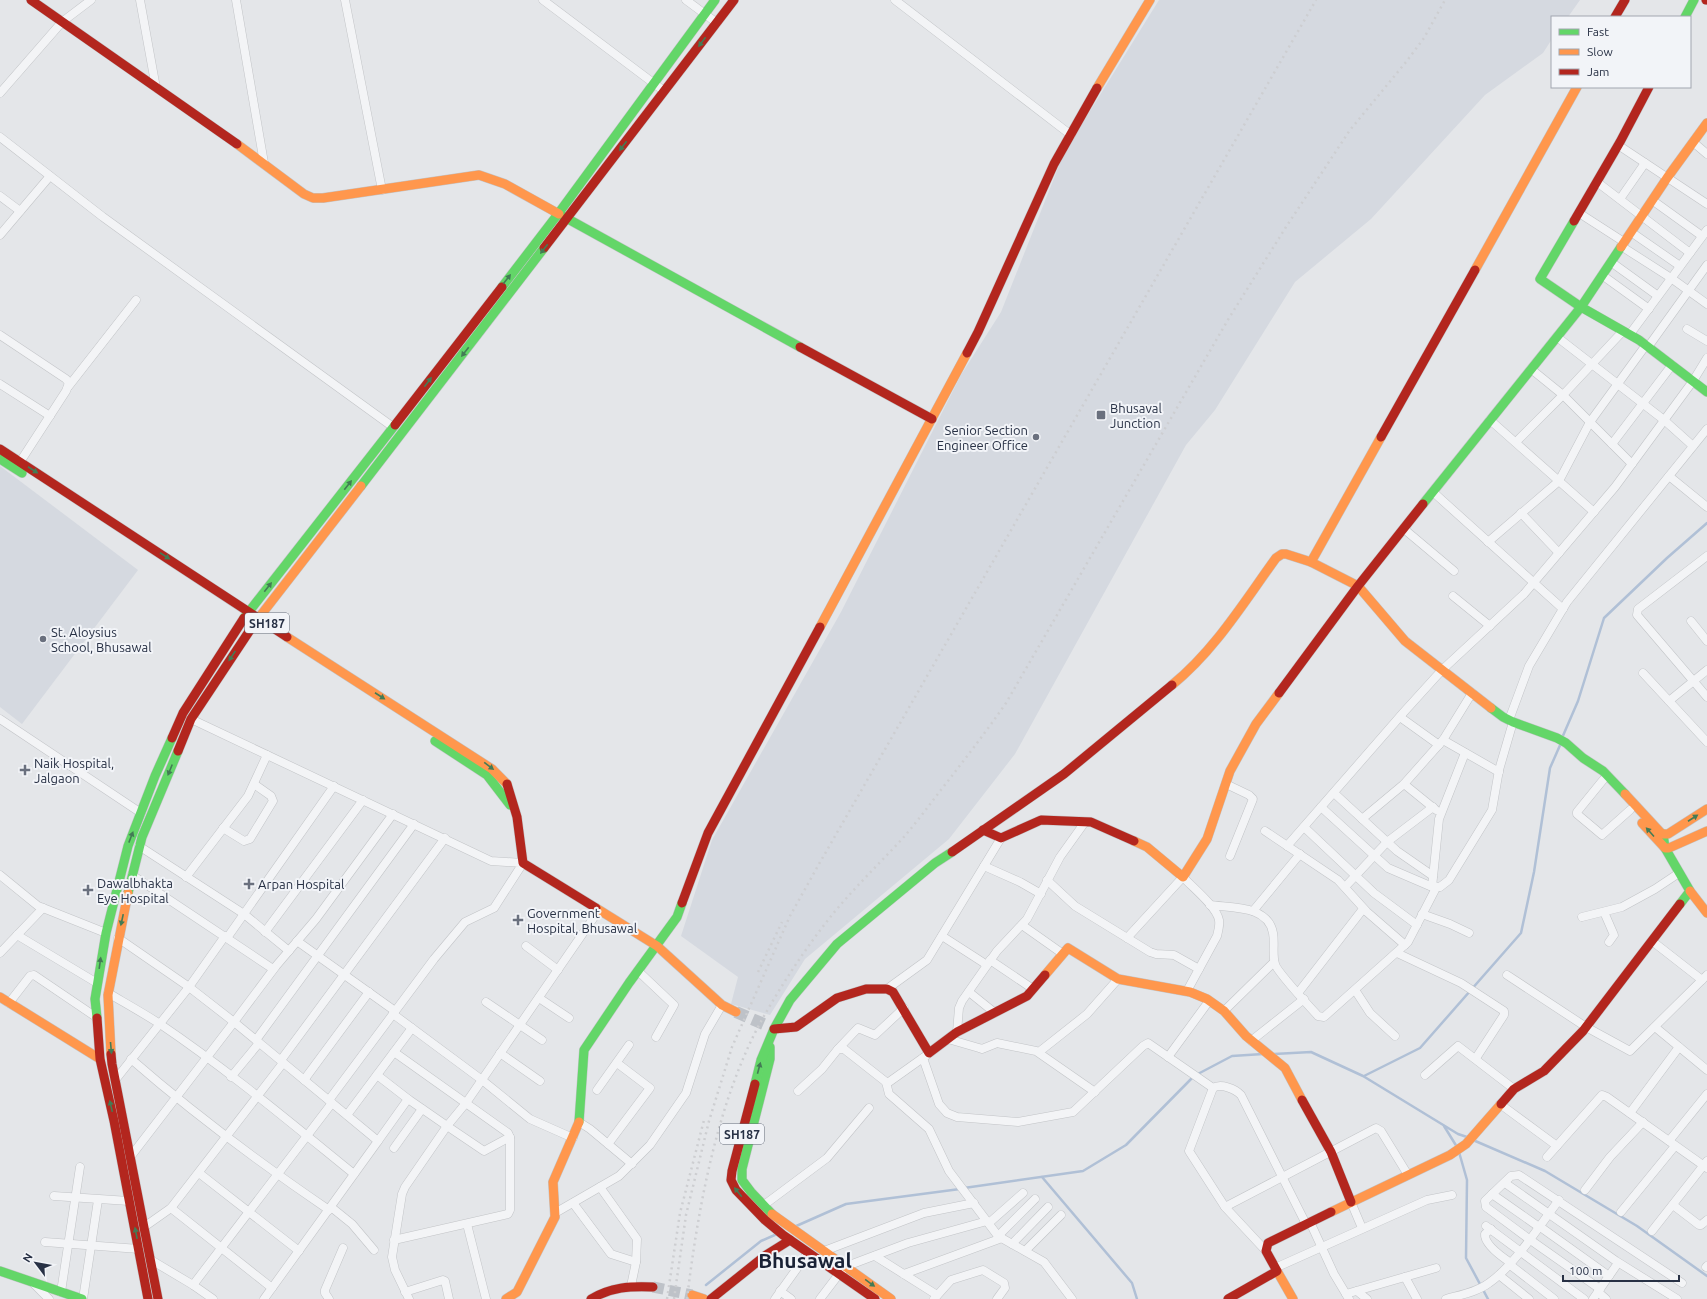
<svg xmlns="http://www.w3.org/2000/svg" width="1707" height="1299" viewBox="0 0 1707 1299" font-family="Ubuntu,sans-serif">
  <rect width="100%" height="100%" fill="#e4e6e9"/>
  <g fill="#d5d9e0">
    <path d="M1159 0H1580L1568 17H1552V39L1543 53 1485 95 1371 219 1295 282 1215 410 1186 445 1015 754 949 839 805 959 770 1015 731 1004 738 977 681 936 712 840 841 612 961 375 1001 312 1064 153Z"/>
    <path d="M0 466 138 570 22 724 0 707Z"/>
  </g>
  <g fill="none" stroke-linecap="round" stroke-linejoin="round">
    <g stroke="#b0c0d6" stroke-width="2.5">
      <path d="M1562 738 1578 701 1604 618 1667 558 1707 523"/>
      <path d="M1274 1054 1311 1052 1363 1076 1458 1134 1467 1137"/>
      <path d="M1364 1076 1420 1048 1521 933 1534 872 1550 768 1561 743"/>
      <path d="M1444 1126 1457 1147"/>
      <path d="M1473 1140 1545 1171 1637 1226 1707 1276"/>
      <path d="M1459 1152 1467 1180 1466 1258 1488 1299"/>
      <path d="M1042 1177 1132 1283 1137 1299"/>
      <path d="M964 1188 1083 1171 1126 1145 1194 1076 1232 1056 1263 1054"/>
      <path d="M794 1227 846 1204 960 1189"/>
      <path d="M706 1285 761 1241 777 1234"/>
    </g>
    <path stroke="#bec2c8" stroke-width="11" stroke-dasharray="11 5.5" stroke-linecap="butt" d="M653 1287 692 1295"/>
    <path stroke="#bec2c8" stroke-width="12" stroke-dasharray="12 6" stroke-linecap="butt" d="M736 1012 766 1025"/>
    <defs>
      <g id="street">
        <path d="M140 0 156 88"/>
        <path d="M236 0 264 163"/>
        <path d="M345 0 382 190"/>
        <path d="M543 0 664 91"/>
        <path d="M686 0 717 23"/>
        <path d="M895 0 1071 135"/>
        <path d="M0 93 62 22 91 0"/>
        <path d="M0 137 103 217 393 427"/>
        <path d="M1693 142 1707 154"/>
        <path d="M1618 145 1707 204"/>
        <path d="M1597 182 1690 253"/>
        <path d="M0 196 20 211"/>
        <path d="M1620 199 1645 163"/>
        <path d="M1652 200 1702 236"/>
        <path d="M1579 213 1624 242"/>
        <path d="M1631 232 1680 266"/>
        <path d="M0 235 50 176"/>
        <path d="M1621 246 1671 278 1707 304"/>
        <path d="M1611 262 1658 296"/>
        <path d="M1602 275 1649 309"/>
        <path d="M1687 329 1707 341"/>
        <path d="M1630 334 1707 230"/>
        <path d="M0 335 66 379 69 383 66 391 20 462"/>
        <path d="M1557 337 1664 420 1693 446"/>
        <path d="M1648 347 1707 265"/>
        <path d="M1531 369 1563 395 1632 464"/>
        <path d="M0 384 50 416"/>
        <path d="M68 387 136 300"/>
        <path d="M1490 420 1594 512"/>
        <path d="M1516 442 1563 395 1623 331"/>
        <path d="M1612 444 1672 365"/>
        <path d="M1669 476 1707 507"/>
        <path d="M1433 492 1563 609"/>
        <path d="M1521 513 1559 553"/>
        <path d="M1404 529 1454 571"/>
        <path d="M1488 542 1559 481 1590 422 1646 345"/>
        <path d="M1707 556 1638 609 1637 615 1707 697"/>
        <path d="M1453 596 1490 626"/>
        <path d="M1691 621 1707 641"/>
        <path d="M1643 673 1707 742"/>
        <path d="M1669 701 1707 670"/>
        <path d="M1400 717 1439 745"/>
        <path d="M0 719 141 813"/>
        <path d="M191 719 491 861 523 863 494 908 465 922 434 959 329 1100"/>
        <path d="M1509 720 1529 666 1567 602 1707 429"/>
        <path d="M1443 740 1499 772"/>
        <path d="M1603 780 1577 812V814L1602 835 1630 810"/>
        <path d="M1226 784 1249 795 1253 799 1230 856"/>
        <path d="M1404 784 1436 810"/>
        <path d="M1334 793 1397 851 1433 876"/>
        <path d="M1321 807 1388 868 1430 886 1440 887 1449 880 1492 810 1499 770 1513 722"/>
        <path d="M1362 819 1404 784 1443 740 1472 693"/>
        <path d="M1304 827 1374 893 1417 925"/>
        <path d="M223 828 244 841 250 839 273 801 271 796 254 784"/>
        <path d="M1265 831 1338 880 1367 912 1405 945"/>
        <path d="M139 846 244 914 289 951"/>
        <path d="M1287 846 1403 713 1442 670 1524 594 1615 487 1693 381 1707 358"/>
        <path d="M984 866 1020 882 1041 894"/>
        <path d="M0 875 38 906 106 933"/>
        <path d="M132 875 273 969"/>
        <path d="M186 877 248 796 267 755"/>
        <path d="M1047 880 1075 906 1150 952 1156 954 1174 955 1199 969"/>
        <path d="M1345 887 1387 842 1433 807"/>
        <path d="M1432 887 1439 819 1465 753"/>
        <path d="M1210 905C1231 908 1268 905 1273 933 1275 943 1272 954 1275 964 1277 972 1310 1007 1318 1016L1324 1017 1408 942 1436 888"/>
        <path d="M1253 911 1300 854"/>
        <path d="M1604 912 1614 935 1609 942"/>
        <path d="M1422 914 1450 924 1469 933"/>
        <path d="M1582 917 1622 907 1655 889 1679 873"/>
        <path d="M1022 925 1063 954"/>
        <path d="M265 932 363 800"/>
        <path d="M17 935 97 983"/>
        <path d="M942 936 987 965"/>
        <path d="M118 938 189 987 234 1022 378 1141 264 1299"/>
        <path d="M227 938 334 786"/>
        <path d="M1127 938 1183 877C1193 888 1216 906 1219 920 1220 926 1218 931 1217 936L1187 991"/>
        <path d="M297 941 395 1011"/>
        <path d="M1652 941 1702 980"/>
        <path d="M526 946 558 970"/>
        <path d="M0 953 43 908"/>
        <path d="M1397 953 1461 983 1504 1011V1015L1476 1058"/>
        <path d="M990 960 1033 989"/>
        <path d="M638 971 674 1005 656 1037"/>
        <path d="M1507 975 1586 1027 1630 1051 1707 975"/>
        <path d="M887 989 927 960 1001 838"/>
        <path d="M1355 990 1370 1013 1395 1036"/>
        <path d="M969 992 995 1013"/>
        <path d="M108 993C125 1003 143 1013 160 1024 228 1070 291 1123 354 1174"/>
        <path d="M1298 993 1363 909"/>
        <path d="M539 998 569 1018"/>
        <path d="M486 1002 542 1040"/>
        <path d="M9 1003 30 976 34 975 96 1017"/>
        <path d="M1224 1011 1274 962"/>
        <path d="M393 1014 482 1080 530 1119 573 1138"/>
        <path d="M1655 1027 1707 1070"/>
        <path d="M957 1032 959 1008 962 1001 997 951 1027 919 1060 857 1085 822"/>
        <path d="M948 1039 979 1048 982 1049 997 1043 1036 1051 1095 1092"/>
        <path d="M256 1040 414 824"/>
        <path d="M1251 1041 1304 999"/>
        <path d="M838 1049 858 1028 875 1035 904 1008"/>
        <path d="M394 1052 508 1133 510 1138V1210L508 1214 394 1240"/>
        <path d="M1039 1052 1087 1014 1118 979"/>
        <path d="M500 1053 540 1081"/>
        <path d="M1168 1057 1209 1001"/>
        <path d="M923 1058 939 1104 947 1113 957 1117 1018 1122 1073 1112 1143 1046 1148 1043 1213 1088"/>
        <path d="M131 1059C194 1114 260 1163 329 1210"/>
        <path d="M281 1060 445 838"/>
        <path d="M377 1075 408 1099"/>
        <path d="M1425 1075 1458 1046 1514 1089"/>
        <path d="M231 1077 259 1043"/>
        <path d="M116 1079 189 987 225 936"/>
        <path d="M304 1080 369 992"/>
        <path d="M886 1082 889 1094 929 1129 949 1171 998 1236 1044 1262 1072 1299"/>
        <path d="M597 1090 629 1045"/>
        <path d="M798 1091 822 1069 838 1049H844L886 1082H889L927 1055"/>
        <path d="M1500 1104 1557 1146"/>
        <path d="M1630 1113 1679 1047"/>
        <path d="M347 1115 412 1028"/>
        <path d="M579 1122 590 1129 632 1164"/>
        <path d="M378 1141 408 1099 447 1126 466 1103 599 910"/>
        <path d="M1669 1141 1707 1094"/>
        <path d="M608 1144 650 1088 617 1063"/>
        <path d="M394 1148 422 1109"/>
        <path d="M131 1156 234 1022 276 966 316 919 393 814"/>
        <path d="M1547 1157 1602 1095 1607 1097 1707 1168"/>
        <path d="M199 1173 299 1251"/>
        <path d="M1505 1183 1616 1261 1677 1299"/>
        <path d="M600 1187 637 1239 636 1262 631 1286"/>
        <path d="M1585 1190 1610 1157 1643 1122"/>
        <path d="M1492 1194 1539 1227"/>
        <path d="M54 1196 129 1201"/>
        <path d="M1351 1202 1362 1228"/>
        <path d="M573 1203 611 1254 636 1262"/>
        <path d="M764 1205 827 1158 869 1108"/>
        <path d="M1673 1205 1699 1225H1701L1707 1220"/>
        <path d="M331 1207 352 1224 374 1250"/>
        <path d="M1225 1207 1376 1128 1381 1131 1408 1175"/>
        <path d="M171 1208 272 1288"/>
        <path d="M1621 1212 1675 1146"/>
        <path d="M555 1213 619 1176 650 1145 686 1093 705 1034 722 1005"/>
        <path d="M1310 1222 1334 1274 1349 1299"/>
        <path d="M989 1223 1023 1193"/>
        <path d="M467 1224 486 1299"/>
        <path d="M1486 1226 1584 1299"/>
        <path d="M1539 1226 1609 1276"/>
        <path d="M144 1227 171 1208 283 1063"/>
        <path d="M1491 1229 1485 1234C1484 1244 1502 1257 1511 1263"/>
        <path d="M1652 1231 1707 1161"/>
        <path d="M998 1236 1035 1199"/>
        <path d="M45 1242 139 1249"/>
        <path d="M1012 1244 1048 1207"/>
        <path d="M824 1251 924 1213 974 1203"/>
        <path d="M1025 1251 1061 1215"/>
        <path d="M1266 1251 1225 1207 1189 1151 1213 1088C1221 1083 1235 1089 1241 1095L1306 1224"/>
        <path d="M875 1256 937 1295"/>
        <path d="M151 1260 193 1285 213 1299"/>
        <path d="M1509 1264 1554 1299"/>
        <path d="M1706 1267 1707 1266"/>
        <path d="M1275 1268 1427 1200 1452 1195"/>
        <path d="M904 1274 1002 1238"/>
        <path d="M1499 1275 1529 1299"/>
        <path d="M1405 1277 1417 1299"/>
        <path d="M33 1283 49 1299"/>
        <path d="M193 1285 332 1103"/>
        <path d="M1600 1289 1529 1239 1486 1207 1485 1201 1511 1176 1519 1175 1682 1283"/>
        <path d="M780 1291 791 1299"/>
        <path d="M1357 1291 1367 1299"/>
        <path d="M61 1292 80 1167"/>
        <path d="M405 1292 443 1280 445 1281 449 1299"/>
        <path d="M1598 1292 1606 1299"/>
        <path d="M1346 1294 1436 1268"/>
        <path d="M83 1299 98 1200"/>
        <path d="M329 1299 325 1293V1290L343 1248"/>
        <path d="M409 1299 395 1270 392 1257 402 1194 405 1187 447 1126 484 1151 510 1137"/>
        <path d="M775 1299 808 1253"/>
        <path d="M820 1299 839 1274 847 1266 908 1243 987 1221"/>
        <path d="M934 1299 951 1280 983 1270 1004 1283 1005 1288 997 1299"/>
        <path d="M1446 1299C1460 1295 1477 1292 1489 1283 1515 1265 1539 1226 1559 1200"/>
        <path d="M1593 1299 1618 1263"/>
      </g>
      <g id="fast">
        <path d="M1685 17 1694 0"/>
        <path d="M559 214 800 347"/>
        <path d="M1574 221 1540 279 1581 307 1639 340 1707 392"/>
        <path d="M502 287 558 214 715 0"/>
        <path d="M0 459 22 473"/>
        <path d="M361 486 544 248"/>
        <path d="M1423 504 1581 307 1621 247"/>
        <path d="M244 618 395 425"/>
        <path d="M1491 708 1503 717 1513 722 1557 738 1566 743 1583 758 1603 771 1625 794"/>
        <path d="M435 741 487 775 510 805"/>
        <path d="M1663 834 1665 848 1690 891 1680 904"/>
        <path d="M128 893 142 837 178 751"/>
        <path d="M97 1018 95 999 106 933 128 846 155 776 172 738"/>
        <path d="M770 1047V1059L742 1169V1180L751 1192 772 1214"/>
        <path d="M755 1084 761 1060 774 1029 790 1000 837 944 935 863 952 852"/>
        <path d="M579 1122 584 1050 629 983 677 917 682 903"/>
        <path d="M0 1271 82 1299"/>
      </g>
      <g id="slow">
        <path d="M1097 88 1150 0"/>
        <path d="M237 144 304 194 313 198H323L479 175 505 184 559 214"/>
        <path d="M1621 247 1667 178 1707 123"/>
        <path d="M1475 270 1577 87"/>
        <path d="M1311 562 1358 586 1405 641 1491 708"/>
        <path d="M254 624 361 486"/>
        <path d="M820 627 967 353"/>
        <path d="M287 637 492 769 507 784"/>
        <path d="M1172 685C1215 650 1244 602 1276 558L1282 554H1286L1311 562 1381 437"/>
        <path d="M1625 794 1662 834H1668L1707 809"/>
        <path d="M1642 823 1665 848H1669L1707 831"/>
        <path d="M1134 841 1147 847 1183 877 1207 839 1230 771 1256 724 1279 693"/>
        <path d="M1690 891 1707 913"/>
        <path d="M596 908 657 946 722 1005 736 1012"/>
        <path d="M1045 975 1068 948 1118 979 1190 992 1207 999 1224 1011 1246 1036 1285 1068 1302 1100"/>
        <path d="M0 997 100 1059"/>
        <path d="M111 1054 108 995 128 893"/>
        <path d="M1331 1212 1450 1155 1466 1144 1501 1104"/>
        <path d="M772 1214 891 1299"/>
        <path d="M1277 1271 1293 1299"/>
        <path d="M692 1295 704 1299"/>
        <path d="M506 1299 517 1292 555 1217 553 1182 579 1122"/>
      </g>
      <g id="jam">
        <path d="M31 0 237 144"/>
        <path d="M1706 0H1707"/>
        <path d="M1615 17 1625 0"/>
        <path d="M1574 221 1620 142 1649 87"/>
        <path d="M544 248 734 0"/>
        <path d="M800 347 932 419"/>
        <path d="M967 353 978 332 1054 164 1097 88"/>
        <path d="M395 425 502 287"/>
        <path d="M1381 437 1475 270"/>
        <path d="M0 449 287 637"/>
        <path d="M1279 693 1358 586 1423 504"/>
        <path d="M172 738 183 713 244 618"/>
        <path d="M178 751 191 719 254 624"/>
        <path d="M507 784 517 817 523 863 596 908"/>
        <path d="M983 830 1001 838 1041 820 1091 822 1134 841"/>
        <path d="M952 852 1064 774 1172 685"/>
        <path d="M682 903 708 833 820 627"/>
        <path d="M97 1018 100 1059 114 1121 148 1299"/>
        <path d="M774 1029 796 1027 837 998 866 989H887L893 992 929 1053 957 1032 1027 996 1045 975"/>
        <path d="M111 1054 112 1064 158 1299"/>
        <path d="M755 1084 732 1171 731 1180 736 1190 765 1220 783 1235 875 1299"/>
        <path d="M1302 1100 1331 1152 1351 1202"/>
        <path d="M1501 1104 1514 1089 1544 1071 1583 1031 1680 904"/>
        <path d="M591 1299C611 1287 630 1286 653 1287"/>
        <path d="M711 1299 766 1255 790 1240"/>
        <path d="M1228 1299 1277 1271 1266 1251 1268 1243 1331 1212"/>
      </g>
    </defs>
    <use href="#street" stroke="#c2c4c7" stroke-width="9"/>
    <use href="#fast" stroke="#c2c4c7" stroke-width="10"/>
    <use href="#slow" stroke="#c2c4c7" stroke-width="10"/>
    <use href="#jam" stroke="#c2c4c7" stroke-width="10"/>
    <use href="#street" stroke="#f3f4f6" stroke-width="8"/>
    <use href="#fast" stroke="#63d668" stroke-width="9"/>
    <use href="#slow" stroke="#ff974d" stroke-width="9"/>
    <use href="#jam" stroke="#b3261e" stroke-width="9"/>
    <g stroke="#cdced1" stroke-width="2.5" stroke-dasharray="2 4" stroke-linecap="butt">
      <path d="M758 972 782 922"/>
      <path d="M667 1299 680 1213 704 1120"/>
      <path d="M674 1299 686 1215 709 1121 732 1047 790 916 819 864 1316 0"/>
      <path d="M687 1299C698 1207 718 1097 764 1016 784 981 807 946 832 915 854 888 879 864 903 838 917 822 930 804 944 786 965 759 986 732 1006 703L1229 318 1286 227 1350 130 1406 62 1424 38 1445 0"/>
    </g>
  </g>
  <defs><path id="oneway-solid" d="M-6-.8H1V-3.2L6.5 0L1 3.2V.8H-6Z"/></defs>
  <g fill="#437b55">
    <use href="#oneway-solid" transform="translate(702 42) rotate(127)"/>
    <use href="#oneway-solid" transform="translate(623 146) rotate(127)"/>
    <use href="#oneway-solid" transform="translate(544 249) rotate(128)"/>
    <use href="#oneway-solid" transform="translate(507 279) rotate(-52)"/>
    <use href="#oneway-solid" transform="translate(465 352) rotate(128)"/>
    <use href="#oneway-solid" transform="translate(428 382) rotate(-53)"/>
    <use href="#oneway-solid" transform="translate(33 470) rotate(33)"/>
    <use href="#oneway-solid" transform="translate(348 485) rotate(-52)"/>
    <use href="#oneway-solid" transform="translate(165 556) rotate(33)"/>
    <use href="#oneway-solid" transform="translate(268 587) rotate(-52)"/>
    <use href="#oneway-solid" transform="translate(232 656) rotate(124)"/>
    <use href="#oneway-solid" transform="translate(380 696) rotate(33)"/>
    <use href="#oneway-solid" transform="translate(489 766) rotate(37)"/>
    <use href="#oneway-solid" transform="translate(170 770) rotate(112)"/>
    <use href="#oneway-solid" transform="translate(1693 818) rotate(-33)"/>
    <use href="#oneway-solid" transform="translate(1650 832) rotate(-132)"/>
    <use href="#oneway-solid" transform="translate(131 837) rotate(-69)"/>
    <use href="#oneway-solid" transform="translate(122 920) rotate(102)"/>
    <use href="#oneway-solid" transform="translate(100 963) rotate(-82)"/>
    <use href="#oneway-solid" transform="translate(111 1048) rotate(85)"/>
    <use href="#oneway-solid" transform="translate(759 1068) rotate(-75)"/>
    <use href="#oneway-solid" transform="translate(111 1106) rotate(-103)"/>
    <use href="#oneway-solid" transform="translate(738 1192) rotate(-129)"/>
    <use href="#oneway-solid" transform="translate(136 1233) rotate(-101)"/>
    <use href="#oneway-solid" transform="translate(870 1283) rotate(36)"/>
  </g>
  <g fill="#6a707e" stroke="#f2f4f8" stroke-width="1.5">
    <rect x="1096" y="410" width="10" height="10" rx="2"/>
    <circle cx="1036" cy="437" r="4"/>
    <circle cx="43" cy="639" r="4"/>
    <path d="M23 764h4v4h4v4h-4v4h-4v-4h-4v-4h4z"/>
    <path d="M247 878h4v4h4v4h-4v4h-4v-4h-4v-4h4z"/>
    <path d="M86 884h4v4h4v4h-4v4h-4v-4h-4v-4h4z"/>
    <path d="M516 914h4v4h4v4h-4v4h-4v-4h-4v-4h4z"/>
  </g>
  <g text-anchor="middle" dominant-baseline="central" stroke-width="4" stroke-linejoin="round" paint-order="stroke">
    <g fill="#f2f4f8" stroke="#656c7b" stroke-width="1">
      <rect x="245" y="613" width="44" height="20" rx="3"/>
      <rect x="720" y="1124" width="44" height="20" rx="3"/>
    </g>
    <g font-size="12" font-weight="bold" fill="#283145">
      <text x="267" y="623">SH187</text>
      <text x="742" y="1134">SH187</text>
    </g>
    <g font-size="13" fill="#283145" stroke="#f2f4f8" text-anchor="start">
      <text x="1110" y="408">Bhusaval<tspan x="1110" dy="15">Junction</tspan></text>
      <text x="1028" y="430" text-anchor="end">Senior Section<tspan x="1028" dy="15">Engineer Office</tspan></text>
      <text x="51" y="632">St. Aloysius<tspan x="51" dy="15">School, Bhusawal</tspan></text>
      <text x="34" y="763">Naik Hospital,<tspan x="34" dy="15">Jalgaon</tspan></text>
      <text x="97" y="883">Dawalbhakta<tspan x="97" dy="15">Eye Hospital</tspan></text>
      <text x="258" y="884">Arpan Hospital</text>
      <text x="527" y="913">Government<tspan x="527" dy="15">Hospital, Bhusawal</tspan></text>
    </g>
    <g font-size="21" font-weight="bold" fill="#1a2236" stroke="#f2f4f8">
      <text x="805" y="1260">Bhusawal</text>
    </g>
  </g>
  <rect x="1551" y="16" width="140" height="72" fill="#f2f4f8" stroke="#a1a6b0"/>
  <rect x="1559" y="29" width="20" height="6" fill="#63d668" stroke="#a1a6b0"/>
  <text x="1587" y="36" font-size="12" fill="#283145">Fast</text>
  <rect x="1559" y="49" width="20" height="6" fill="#ff974d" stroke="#a1a6b0"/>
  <text x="1587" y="56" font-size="12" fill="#283145">Slow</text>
  <rect x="1559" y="69" width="20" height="6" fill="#b3261e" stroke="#a1a6b0"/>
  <text x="1587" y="76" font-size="12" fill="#283145">Jam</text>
  <g transform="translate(36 1263) rotate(302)" stroke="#f2f4f8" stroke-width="3" paint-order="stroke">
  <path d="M0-3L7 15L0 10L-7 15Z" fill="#283145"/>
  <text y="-6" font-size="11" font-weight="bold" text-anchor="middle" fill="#283145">N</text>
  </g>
  <path d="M1563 1275v6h116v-6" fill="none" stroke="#283145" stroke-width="2"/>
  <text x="1569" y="1275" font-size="12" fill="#283145" stroke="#f2f4f8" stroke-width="3" paint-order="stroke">100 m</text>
</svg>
